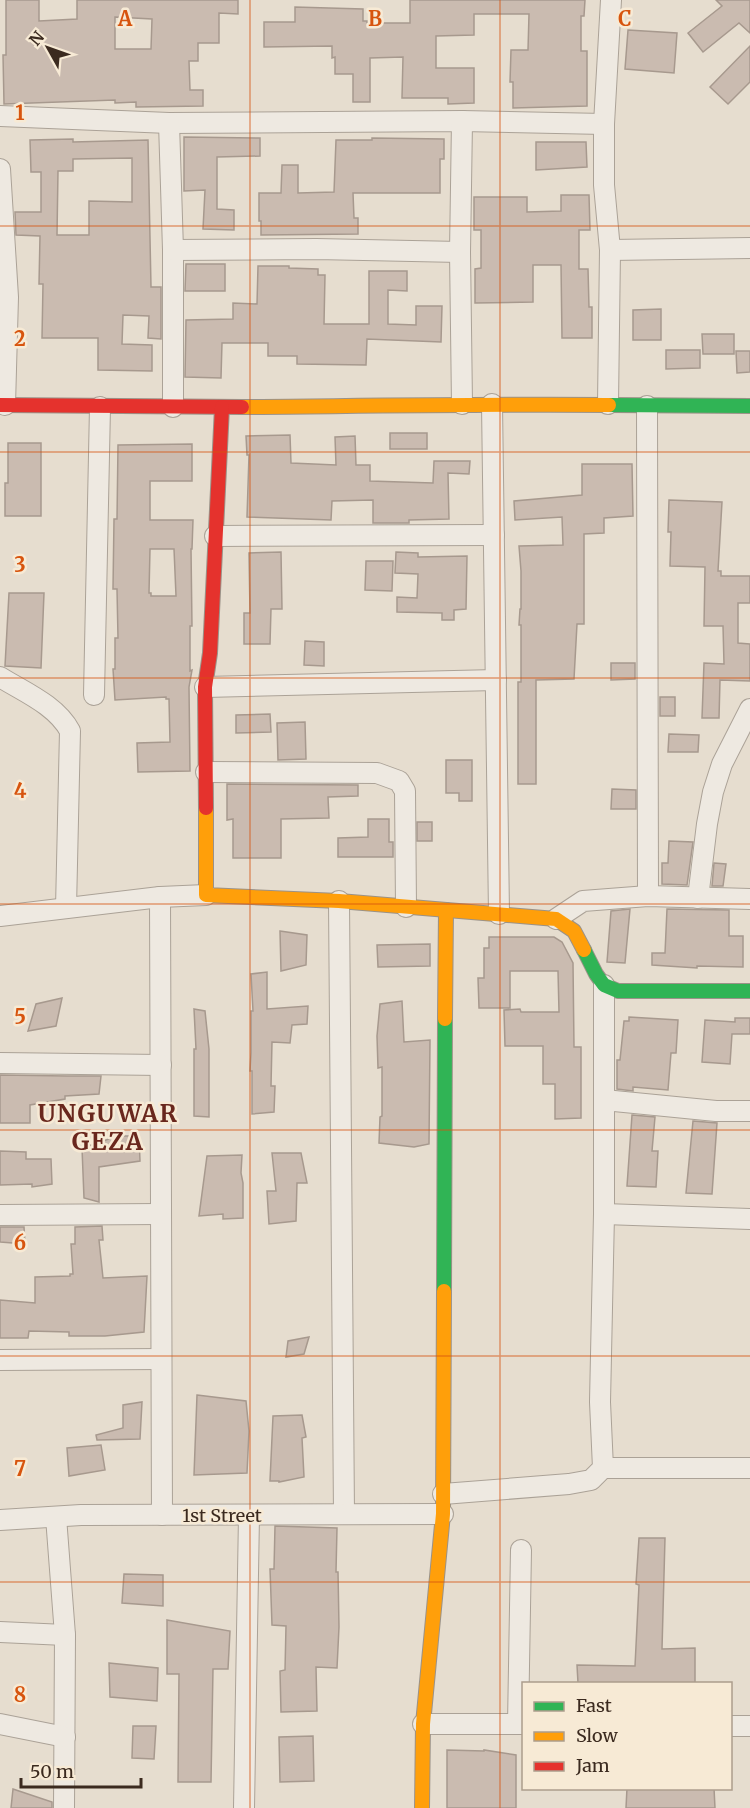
<svg xmlns="http://www.w3.org/2000/svg" width="750" height="1808" viewBox="0 0 750 1808" font-family="Merriweather,serif">
  <rect width="100%" height="100%" fill="#e6ddcf"/>
  <g fill="#cabbb0" stroke="#a7998e" stroke-width="1.5" fill-rule="evenodd">
    <path d="M6 0H39V21L77 19V0H238V14L219 13V43H198V61H189L190 90H203V106L136 107V102L115 103V100L4 104 3 55H6ZM115 17 152 19 151 49H115Z"/>
    <path d="M410 0H585L584 16H581V51H587V106L513 108V82H510L511 50H528L529 14H474V35L436 36V68H474V103L448 104V98H402L403 57 370 58V102H353V74H335V57L332 58V46L264 47V22H295V7L363 9V21H367V23H410Z"/>
    <path d="M716 0H750V33L739 23 703 52 688 33 722 6Z"/>
    <path d="M628 30 677 33 674 73 625 69Z"/>
    <path d="M750 46V82L728 104 710 87Z"/>
    <path d="M184 137 260 138V156L217 157V209L234 210V230L203 229 205 190 184 191Z"/>
    <path d="M372 138 444 139V159H440V193H353L354 218H358V234L261 235V221H259V193H281L282 165H298V193L334 192 336 140H372Z"/>
    <path d="M73 139V142L148 140 151 287H161V339L148 338 149 316 123 315 122 344 152 345V371L98 370V338H42L43 284H39L40 236 16 235 15 212H41V172H31L30 140ZM132 158V202L89 201V235H57L58 171H73V159Z"/>
    <path d="M536 142H586L587 167 536 170Z"/>
    <path d="M561 195H589L590 230H579V269H588L589 307H592V338H562L561 265H533V302L475 303V269L481 268V230H474V197H527V212L561 211Z"/>
    <path d="M186 264H225V291H185Z"/>
    <path d="M258 266H289V268L318 269V275H325L324 324H369V271H407V291L388 290V324L416 325V306H442L441 342 367 339 366 365 297 364V356H268V343H222L221 378 185 377 186 320 233 319V303L257 304Z"/>
    <path d="M661 309V340H633V310Z"/>
    <path d="M702 334H734V354H703Z"/>
    <path d="M666 350H700V368L666 369Z"/>
    <path d="M736 351H750V372L737 373Z"/>
    <rect x="390" y="433" width="37" height="16"/>
    <path d="M290 435 291 463 336 465 335 437 355 436 356 465H370V481L433 483 434 461H470L469 474 448 473 449 519 409 520V523H373V500L332 501 331 520 247 517 249 455H247L246 436Z"/>
    <path d="M8 443H41V516H5V483H8Z"/>
    <path d="M192 444V481H150V520H193L192 549H191L192 626H190V671L192 670 189 687 190 771 138 772 137 743 170 742 169 699H166V697L115 700 113 669H115V638H118L117 589H113L114 519H117L118 445ZM150 549H174L176 596H151V593H149Z"/>
    <path d="M582 464H632L633 516 604 518V533L584 534V624H577L574 679 536 680V784H518V682H521V625H519L520 609H521V571L519 546 563 545 562 517 515 520 514 501 582 495Z"/>
    <path d="M669 500 722 502 718 571H721V576H750V603H738V643L750 644V681L720 680 719 718H702L704 663 724 664 723 626H704L705 567 670 566 671 532H668Z"/>
    <path d="M281 552 282 609H271L270 644H244V613H250L249 553Z"/>
    <path d="M396 552 418 553V557L467 556 466 609 454 610V620H442V613L397 612V597L417 598 418 574 395 573Z"/>
    <path d="M366 561H393L392 591 365 590Z"/>
    <path d="M9 593H44L41 668 5 666Z"/>
    <path d="M305 641 324 642V666L304 665Z"/>
    <path d="M611 663H635V679L611 680Z"/>
    <rect x="660" y="697" width="15" height="19"/>
    <path d="M270 714 271 732 236 733V715Z"/>
    <path d="M305 722 306 759 278 760 277 723Z"/>
    <path d="M669 734 699 735 698 752H668Z"/>
    <path d="M446 760H472V801H459V793H446Z"/>
    <path d="M227 784 358 785V796L328 797 329 818 281 819V858H233V819L227 820Z"/>
    <path d="M612 789 636 790V809H611Z"/>
    <path d="M368 819H389V842H393V857H338V838L368 837Z"/>
    <rect x="417" y="822" width="15" height="19"/>
    <path d="M669 841 693 842 687 885 662 884V863H668Z"/>
    <path d="M714 863 726 864 723 886H712Z"/>
    <path d="M630 909 625 963 607 962 611 911Z"/>
    <path d="M667 909 729 910V936H743V967L697 966V968L652 965V953H665Z"/>
    <path d="M280 931 307 935 306 965 281 971Z"/>
    <path d="M489 937H554L562 942 573 963 574 1047H581V1118L555 1119V1084H543V1046H505L504 1010 520 1009 521 1012H559L558 971H510V1008H479L478 978H484V948H489Z"/>
    <path d="M430 944V966L378 967 377 945Z"/>
    <path d="M267 972V1009L308 1006 307 1024 292 1025 290 1043 272 1042 271 1086H275L274 1112 252 1114V1071H250L251 1053V1011H253L251 974Z"/>
    <path d="M62 998 56 1026 28 1031 36 1004Z"/>
    <path d="M402 1001 404 1042 430 1040 429 1144 414 1147 379 1143 380 1117 382 1116V1067L378 1068 377 1036 380 1004Z"/>
    <path d="M194 1009 205 1011 209 1049V1117L194 1116V1049H196Z"/>
    <path d="M629 1017 678 1020 676 1053H671L668 1090 633 1087V1091L617 1089V1060H620L624 1021H629Z"/>
    <path d="M735 1018H750V1034H732L730 1064 702 1062 705 1020 735 1022Z"/>
    <path d="M0 1075 67 1076H101L99 1094 65 1096V1099L30 1105V1123H0Z"/>
    <path d="M632 1115 655 1117 652 1151H658L656 1187 627 1186Z"/>
    <path d="M693 1121 717 1123 712 1194 686 1193Z"/>
    <path d="M118 1136H139L140 1161 99 1167V1202L84 1198 82 1148Z"/>
    <path d="M0 1151 26 1152V1159H51L52 1184 32 1187V1184L0 1185Z"/>
    <path d="M272 1153H301L307 1183H297L296 1221 269 1224 267 1191H276Z"/>
    <path d="M242 1155 241 1173 243 1183V1218L223 1219V1214L199 1216 207 1156Z"/>
    <path d="M102 1226 103 1240H99L103 1278 147 1276 144 1332 105 1336H69V1332L29 1331 28 1338H0V1300L35 1303V1277L70 1276V1274H73L71 1244H75V1227Z"/>
    <path d="M0 1227H24L25 1244 0 1242Z"/>
    <path d="M309 1337 304 1354 286 1357 288 1341Z"/>
    <path d="M197 1395 246 1401 249 1431 247 1473 194 1475Z"/>
    <path d="M142 1402 140 1439 97 1440 96 1435 123 1428V1405Z"/>
    <path d="M302 1415 306 1437 302 1438 304 1477 279 1482V1481H270L273 1416Z"/>
    <path d="M101 1445 105 1470 69 1476 67 1448Z"/>
    <path d="M275 1526 337 1528 336 1572H338L339 1627 337 1668 316 1667 317 1711 281 1712 280 1671 285 1670 286 1626 272 1625 270 1569H274Z"/>
    <path d="M639 1538H665L662 1649 695 1648V1683H578L577 1665 635 1666 639 1585 636 1584Z"/>
    <path d="M124 1574 163 1575V1606L122 1603Z"/>
    <path d="M167 1620 230 1631 228 1669H213L211 1782H178L179 1674H167Z"/>
    <path d="M109 1663 158 1668 157 1701 110 1697Z"/>
    <path d="M133 1726H156L154 1759 132 1758Z"/>
    <path d="M313 1736 314 1781 280 1782 279 1737Z"/>
    <path d="M447 1750 484 1751V1750L516 1755V1808H447Z"/>
    <path d="M627 1788H714L715 1808H626Z"/>
    <path d="M13 1789 52 1802V1808H11Z"/>
  </g>
  <g fill="none" stroke-linecap="round" stroke-linejoin="round">
    <defs>
      <g id="street">
        <path d="M0 116 169 123 462 121 604 124"/>
        <path d="M169 123 173 250V407"/>
        <path d="M0 169 8 297 5 405"/>
        <path d="M173 250 316 249 460 252"/>
        <path d="M610 250 750 248"/>
        <path d="M462 404 460 252 462 121"/>
        <path d="M492 404 499 914"/>
        <path d="M608 404 610 250 604 185V124L611 0"/>
        <path d="M647 406 648 896"/>
        <path d="M215 536 494 535"/>
        <path d="M0 677C24 692 56 705 70 731L66 908"/>
        <path d="M205 687 496 680"/>
        <path d="M94 695 100 407"/>
        <path d="M206 772 377 773 399 781 405 791 406 907"/>
        <path d="M160 897 162 1515"/>
        <path d="M698 898 707 824 713 792 722 764 750 709"/>
        <path d="M339 901 344 1514"/>
        <path d="M0 916 160 897 206 895"/>
        <path d="M556 919 583 901 648 896 750 899"/>
        <path d="M0 1063 161 1065"/>
        <path d="M604 1100 716 1111H750"/>
        <path d="M604 1214 750 1219"/>
        <path d="M0 1215 161 1214"/>
        <path d="M0 1360 161 1359"/>
        <path d="M603 1468H750"/>
        <path d="M443 1494 569 1484 591 1480 603 1468 600 1402 604 1214V985"/>
        <path d="M56 1517 65 1635 64 1808"/>
        <path d="M0 1520 81 1515 443 1514"/>
        <path d="M0 1632 65 1635"/>
        <path d="M0 1724 65 1737"/>
        <path d="M423 1724H524"/>
        <path d="M518 1724 521 1550"/>
        <path d="M730 1726H750"/>
        <path d="M244 1808 249 1515"/>
      </g>
      <g id="fast">
        <path d="M609 405 750 406"/>
        <path d="M584 950 596 974 604 985 618 991H750"/>
        <path d="M444 1291 445 1019"/>
      </g>
      <g id="slow">
        <path d="M242 407C364 406 486 404 609 405"/>
        <path d="M206 808V895L339 901 556 919 574 931 584 950"/>
        <path d="M445 1019 446 910"/>
        <path d="M422 1808 423 1724 443 1514 444 1291"/>
      </g>
      <g id="jam">
        <path d="M0 405 242 407"/>
        <path d="M206 808 205 687 210 653 222 407"/>
      </g>
    </defs>
    <use href="#street" stroke="#aba297" stroke-width="22"/>
    <use href="#fast" stroke="#9b9288" stroke-width="16"/>
    <use href="#slow" stroke="#9b9288" stroke-width="16"/>
    <use href="#jam" stroke="#9b9288" stroke-width="16"/>
    <use href="#street" stroke="#eee9e1" stroke-width="20"/>
    <use href="#fast" stroke="#30b455" stroke-width="14"/>
    <use href="#slow" stroke="#ff9f0a" stroke-width="14"/>
    <use href="#jam" stroke="#e5322d" stroke-width="14"/>
  </g>
  <path fill="none" stroke="#d7540e" stroke-width="1.5" stroke-opacity="0.55" d="M250 0V1808M500 0V1808M0 226H750M0 452H750M0 678H750M0 904H750M0 1130H750M0 1356H750M0 1582H750"/>
  <g text-anchor="middle" dominant-baseline="central" stroke-width="5" stroke-linejoin="round" paint-order="stroke">
    <g font-size="18" fill="#3b2a1f" stroke="#f7ead5">
      <text x="222" y="1515">1st Street</text>
    </g>
    <g font-size="24" font-weight="bold" letter-spacing="1.5" fill="#69271d" stroke="#f7ead5">
      <text x="108" y="1113">UNGUWAR<tspan x="108" dy="28">GEZA</tspan></text>
    </g>
  </g>
  <g font-size="20" text-anchor="middle" font-weight="bold" fill="#d7540e" stroke="#f7ead5" stroke-width="5" stroke-linejoin="round" paint-order="stroke">
    <text x="125" y="26">A</text>
    <text x="375" y="26">B</text>
    <text x="625" y="26">C</text>
    <text x="20" y="120">1</text>
    <text x="20" y="346">2</text>
    <text x="20" y="572">3</text>
    <text x="20" y="798">4</text>
    <text x="20" y="1024">5</text>
    <text x="20" y="1250">6</text>
    <text x="20" y="1476">7</text>
    <text x="20" y="1702">8</text>
  </g>
  <rect x="522" y="1682" width="210" height="108" fill="#f7ead5" stroke="#ac9d8c" stroke-width="1.5"/>
  <rect x="534" y="1702" width="30" height="9" fill="#30b455" stroke="#ac9d8c" stroke-width="1.5"/>
  <text x="576" y="1712" font-size="18" fill="#3b2a1f">Fast</text>
  <rect x="534" y="1732" width="30" height="9" fill="#ff9f0a" stroke="#ac9d8c" stroke-width="1.5"/>
  <text x="576" y="1742" font-size="18" fill="#3b2a1f">Slow</text>
  <rect x="534" y="1762" width="30" height="9" fill="#e5322d" stroke="#ac9d8c" stroke-width="1.5"/>
  <text x="576" y="1772" font-size="18" fill="#3b2a1f">Jam</text>
  <g transform="translate(48 48) rotate(310)" stroke="#f7ead5" stroke-width="4.5" paint-order="stroke">
  <path d="M0-4.5L10 22L0 15L-10 22Z" fill="#3b2a1f"/>
  <text y="-9" font-size="16" font-weight="bold" text-anchor="middle" fill="#3b2a1f">N</text>
  </g>
  <path d="M21 1778v9h120v-9" fill="none" stroke="#3b2a1f" stroke-width="3"/>
  <text x="30" y="1778" font-size="18" fill="#3b2a1f" stroke="#f7ead5" stroke-width="4.5" paint-order="stroke">50 m</text>
</svg>
